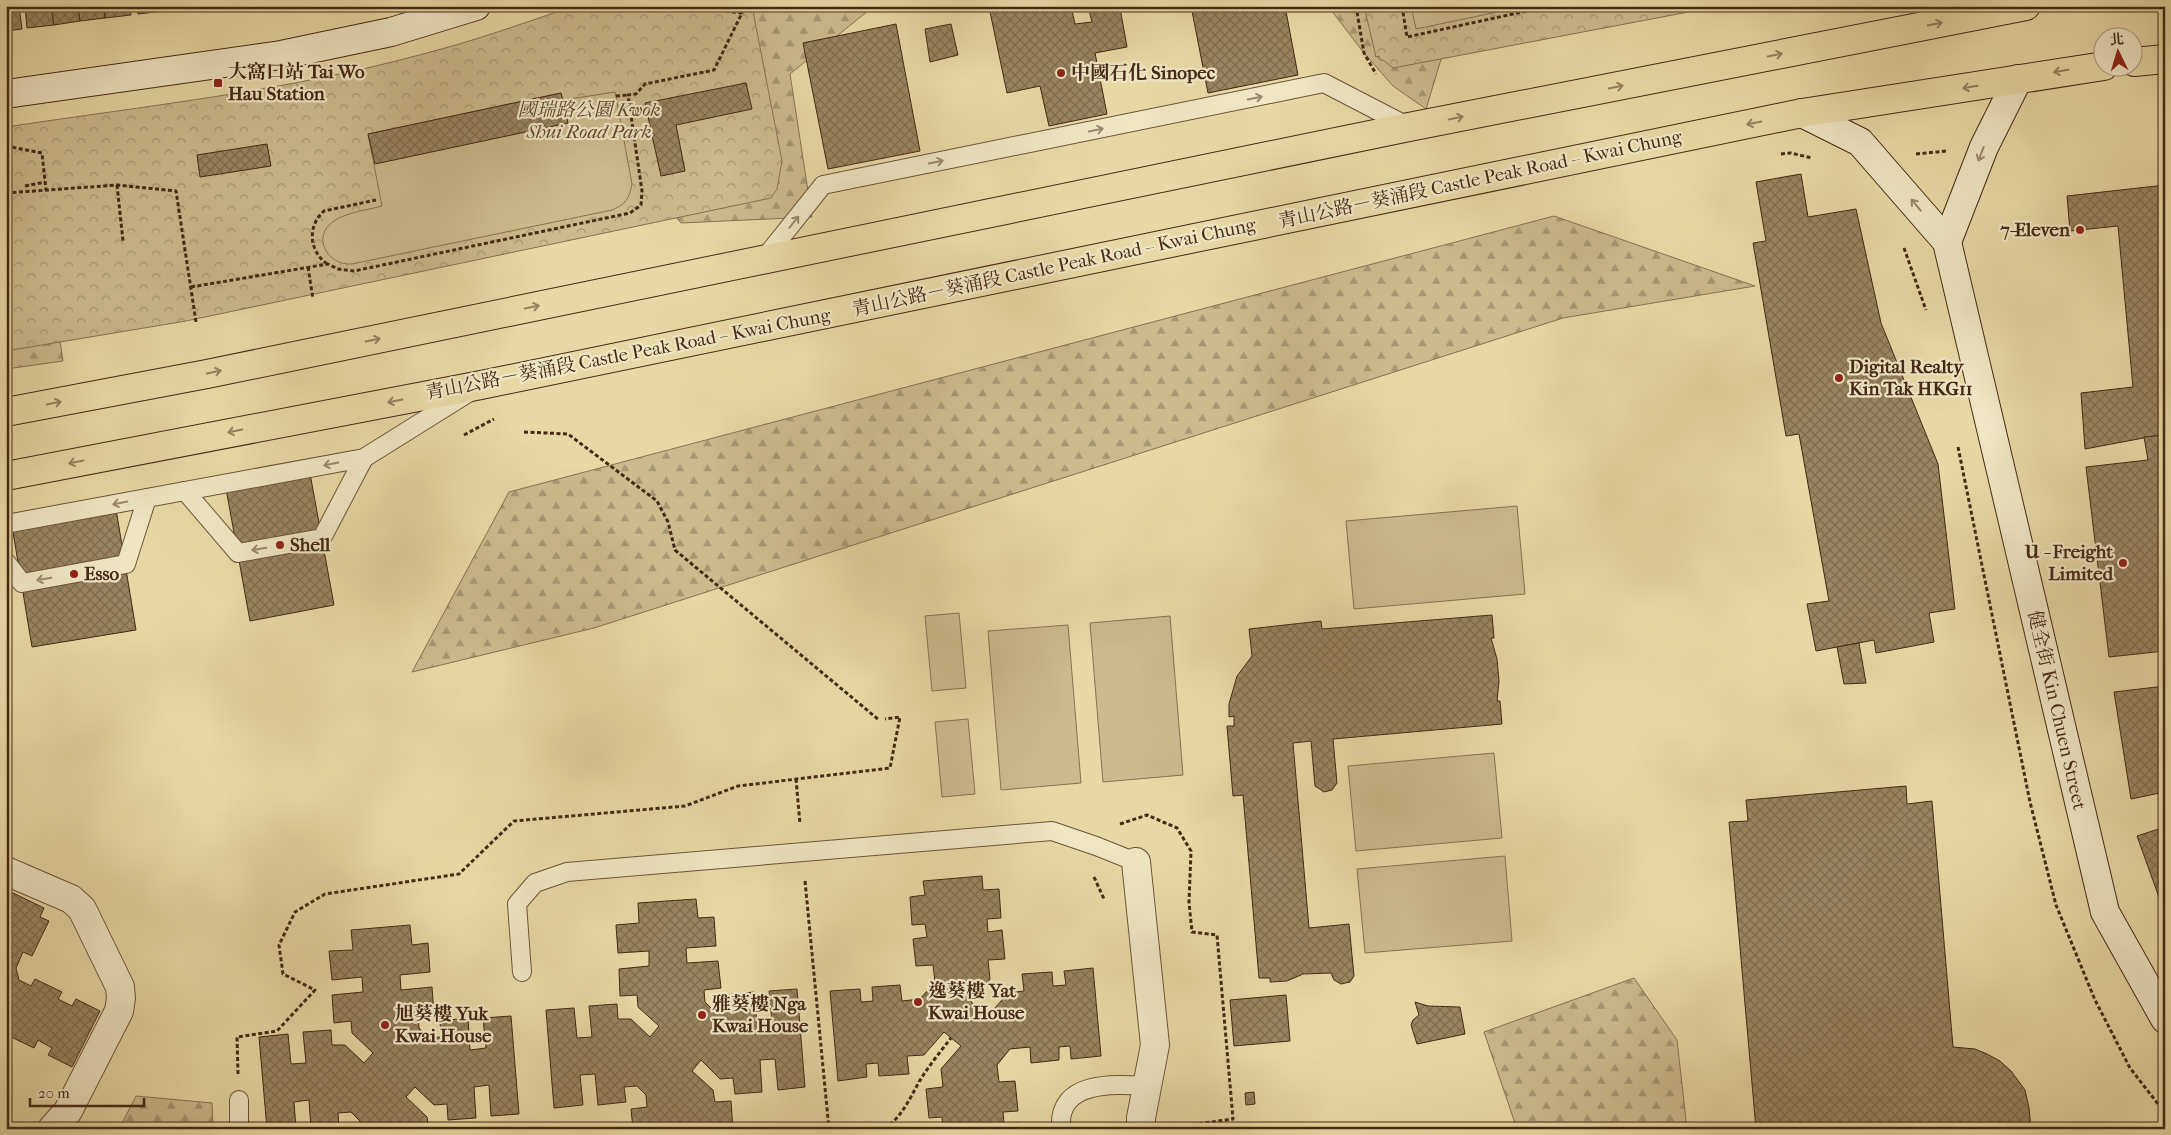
<svg xmlns="http://www.w3.org/2000/svg" width="2171" height="1135" viewBox="0 0 2171 1135" font-family="'IM FELL French Canon','Noto Serif TC',serif">
  <defs>
    <pattern id="forest-firs" width="22" height="20" patternUnits="userSpaceOnUse" patternTransform="scale(1.25)"><rect width="22" height="20" fill="#cbbb8d"/><path d="M5 1l3.5 6h-7zM16 11l3.5 6h-7z" fill="#a69872"/></pattern>
    <pattern id="park-crowns" width="20" height="18" patternUnits="userSpaceOnUse" patternTransform="scale(1.25)"><rect width="20" height="18" fill="#cbbb8d"/><path d="M2 6a3 3 0 1 1 6 0M12 15a3 3 0 1 1 6 0" fill="none" stroke="#a69872"/></pattern>
    <pattern id="building-cross-hatch" width="8" height="8" patternUnits="userSpaceOnUse" patternTransform="scale(1.25)"><rect width="8" height="8" fill="#998560"/><path d="M0 0l8 8M0 8l8-8" fill="none" stroke="#7e6d4e"/></pattern>
  </defs>
  <rect width="100%" height="100%" fill="#e7d9a5"/>
  <filter id="stains"><feTurbulence type="fractalNoise" baseFrequency=".004" numOctaves="4"/><feColorMatrix values="0 0 0 0 .2 0 0 0 0 .09 0 0 0 0 .02 0 0 0 .5 -.17"/></filter>
  <radialGradient id="worn" r=".72"><stop offset=".6" stop-color="#630" stop-opacity="0"/><stop offset="1" stop-color="#630" stop-opacity=".3"/></radialGradient>
  <g fill="url(#forest-firs)" stroke="#887251">
    <path d="M690 6H874L790 74 812 217 681 223 601 126Z"/>
    <path d="M1328 6H1450L1442 56 1426 109 1393 86 1364 53Z"/>
    <path d="M1554 216 1755 286 1563 318 594 628 412 672 509 492Z"/>
    <path d="M48 260 63 361 6 369V266Z"/>
    <path d="M1634 978 1677 1040 1687 1129H1517L1484 1032Z"/>
    <path d="M136 1096 212 1103 213 1129H119Z"/>
  </g>
  <g fill="url(#park-crowns)" stroke="#887251">
    <path d="M574 6H752L782 161 777 189 771 198 186 321 6 351V127C145 106 287 91 423 54 474 41 524 23 574 6Z"/>
    <path d="M1364 6H1720L1393 68 1383 60H1380L1379 56 1376 57Z"/>
  </g>
  <g fill="#cbbb8d" stroke="#887251">
    <path d="M1411 6H1526L1416 29Z"/>
    <path d="M615 92 632 184C629 199 626 204 612 210L352 264C327 266 311 236 334 221 347 212 368 210 382 206L368 134 561 93 563 100Z"/>
    <path d="M1517 506 1525 594 1354 609 1346 521Z"/>
    <path d="M959 613 966 688 932 691 925 616Z"/>
    <path d="M1170 616 1183 775 1103 782 1090 623Z"/>
    <path d="M1068 625 1081 783 1001 790 988 631Z"/>
    <path d="M968 719 975 794 942 797 935 722Z"/>
    <path d="M1494 753 1502 838 1356 851 1348 766Z"/>
    <path d="M1505 856 1512 941 1365 953 1357 869Z"/>
  </g>
  <g fill="url(#building-cross-hatch)" stroke="#442915">
    <path d="M6 6H19L22 29 6 31Z"/>
    <path d="M25 6H51L54 25 27 28Z"/>
    <path d="M51 6H78L80 21 54 25Z"/>
    <path d="M78 6H104L105 18 80 21Z"/>
    <path d="M104 6H130L131 15 105 18Z"/>
    <path d="M137 6H163L164 11 138 14Z"/>
    <path d="M163 6H189V8L164 11Z"/>
    <path d="M1071 6 1075 24 1092 22 1088 6H1130L1120 8 1127 47 1095 53 1107 114 1049 126 1040 86 1007 93 989 7Z"/>
    <path d="M1191 6H1285L1298 75 1208 93Z"/>
    <path d="M896 24 920 151 828 169 803 43Z"/>
    <path d="M951 24 958 55 930 62 925 29Z"/>
    <path d="M746 83 752 109 676 125 685 171 661 176 645 103Z"/>
    <path d="M561 93 568 123 375 164 368 134Z"/>
    <path d="M267 144 271 166 200 177 197 155Z"/>
    <path d="M1801 174 1808 217 1856 209 1881 323 1938 464 1955 609 1929 613 1934 642 1876 653 1874 640 1816 651 1807 604 1829 601 1799 434 1786 436 1753 243 1766 241 1756 182Z"/>
    <path d="M2165 185V434L2085 449 2081 393 2133 387 2118 226 2070 231 2067 196Z"/>
    <path d="M2165 435V651L2109 657 2086 467 2148 460 2144 437Z"/>
    <path d="M309 468 334 605 250 621 225 483Z"/>
    <path d="M115 503 136 630 32 647 11 520Z"/>
    <path d="M1492 615 1494 638H1491L1497 659 1499 681 1497 701H1500L1502 724 1333 739 1337 783 1332 790 1324 792 1315 786 1311 741 1293 743 1309 928 1349 924 1354 976 1350 982 1341 984 1334 980 1331 973 1303 974 1287 981 1270 982V978H1259L1243 795 1233 796 1227 726H1234V716L1229 717V704L1237 676 1252 656 1249 629 1321 621 1322 629Z"/>
    <path d="M1859 643 1866 683 1844 684 1837 647Z"/>
    <path d="M2165 686V792L2131 799 2114 692Z"/>
    <path d="M1906 786 1907 804 1932 801 1953 1047 1975 1049 1987 1054 2000 1061 2011 1071 2025 1090 2029 1108 2031 1129H1756L1729 822 1748 821 1746 800Z"/>
    <path d="M2165 827V914L2137 836Z"/>
    <path d="M982 876 983 890 999 889 1001 918 987 919 988 932 1002 930 1005 959 988 960 990 979 971 1002 988 1016 1008 993 1024 991 1022 974 1052 972 1053 986 1066 985 1064 971 1093 968 1101 1056 1071 1059 1070 1046 1059 1047V1060L1031 1063 1030 1047 1010 1049 997 1065 999 1082 1015 1081 1018 1111 1003 1112 1004 1124 1019 1123 1020 1129H943L942 1117 929 1118 926 1089 943 1087 941 1069 961 1046 944 1032 924 1055 907 1056 909 1074 879 1076 878 1063 866 1064 867 1077 838 1081 830 991 860 989 861 1002 873 1001 872 987 900 985 902 1001 920 999 935 982 933 965 916 966 913 939 927 937 925 924 912 925 910 897 925 895 923 881Z"/>
    <path d="M9 891 44 908 40 917 49 921 32 956 23 952 16 968 19 980 31 986 35 979 62 992 58 999 72 1006 76 999 100 1011 72 1067 48 1055 52 1048 38 1040 34 1048 7 1035 11 1028 6 1025V896Z"/>
    <path d="M696 899 698 918 714 917 716 946 686 948 687 963 718 961 721 988 704 990 705 1002 714 1011H727L726 995 754 992 757 1023 772 1022 769 991 797 989 805 1087 778 1090 775 1059 760 1060 762 1092 735 1094 733 1078 720 1079 701 1060 692 1071 713 1090 715 1102 731 1101 733 1129H633L631 1109 647 1107 646 1095 637 1086 624 1087 626 1102 598 1105 595 1074 580 1075 583 1105 554 1108 546 1010 574 1008 577 1038 592 1037 589 1006 617 1004 618 1019H631L650 1037 659 1026 638 1007 637 995 620 996 619 969 649 966V951L618 953 616 925 639 923 638 903Z"/>
    <path d="M410 925 412 945 428 943 430 972 400 975 401 990 432 987 434 1014 418 1016 419 1028 428 1038 441 1037 440 1021 468 1018 470 1050 486 1048 483 1018 511 1016 519 1114 491 1116 489 1085 474 1087 476 1118 448 1120 447 1104 434 1105 415 1087 406 1097 427 1117 429 1129H361L360 1121 351 1112 338 1113 339 1129H311L309 1100 294 1102 296 1129H267L259 1037 288 1034 291 1064 306 1063 303 1032 331 1030 332 1045H345L364 1063 373 1053 352 1033 351 1021 334 1023 332 995 363 992 362 977 332 980 329 951 353 950 351 930Z"/>
    <path d="M1286 995 1290 1041 1234 1046 1230 1000Z"/>
    <path d="M1415 1002 1428 1006 1460 1007 1465 1034 1417 1044 1411 1025 1413 1020 1419 1015Z"/>
    <path d="M1254 1092 1255 1104 1246 1105 1245 1093Z"/>
    <path d="M1391 1124 1392 1129H1368Z"/>
  </g>
  <g fill="none" stroke-linecap="round" stroke-linejoin="round">
    <defs>
      <g id="lane">
        <path d="M763 260 823 185 1324 83 1409 127"/>
        <path d="M185 491 238 553 322 538 364 458"/>
        <path d="M6 524 364 458 468 393"/>
        <path d="M6 562 22 583 126 564 147 498"/>
        <path d="M522 972 517 904 535 883 567 872 1052 831 1096 846 1136 862"/>
        <path d="M239 1100V1129"/>
        <path d="M1061 1129C1057 1080 1114 1084 1147 1086"/>
      </g>
      <g id="street">
        <path d="M1136 862 1155 1045 1141 1118V1129"/>
        <path d="M6 871 71 899 82 909 120 987 121 998 119 1011 68 1111 52 1129"/>
      </g>
      <g id="secondary">
        <path d="M6 94 281 55 391 32 476 6"/>
        <path d="M1802 113 1860 142 1947 242 2105 912 2165 1019"/>
        <path d="M1947 242 1984 147 2018 79"/>
      </g>
      <g id="primary">
        <path d="M2134 62 2165 59"/>
        <path d="M6 412 207 374 1409 127 2026 6"/>
        <path d="M6 476 481 385 1802 113 2104 66"/>
      </g>
    </defs>
    <use href="#lane" stroke="#6d5539" stroke-width="20"/>
    <use href="#street" stroke="#6d5539" stroke-width="30"/>
    <use href="#secondary" stroke="#442915" stroke-width="30"/>
    <use href="#primary" stroke="#442915" stroke-width="30"/>
    <g stroke="#442915" stroke-width="3" stroke-dasharray="4 2.5" stroke-linecap="butt">
      <path d="M1356 6 1364 53 1376 74"/>
      <path d="M1402 6 1407 37 1550 6"/>
      <path d="M616 96 628 95"/>
      <path d="M6 146 42 153 46 190"/>
      <path d="M1781 154 1791 153 1812 158"/>
      <path d="M1916 154 1947 151"/>
      <path d="M117 185 123 241"/>
      <path d="M25 186 45 182"/>
      <path d="M6 193 117 185 176 191 196 322"/>
      <path d="M1904 248 1926 310"/>
      <path d="M327 264C309 251 307 226 324 211L376 200"/>
      <path d="M308 267 313 299"/>
      <path d="M191 287 328 264 338 269 354 271 630 213 641 205 642 191 628 95 636 94 645 84 714 70 742 13 682 6"/>
      <path d="M524 432 568 434 657 501 668 522 675 550 879 720"/>
      <path d="M464 435 494 419"/>
      <path d="M1958 447 2030 802 2056 905 2095 1000 2130 1068 2165 1113"/>
      <path d="M796 779 800 824"/>
      <path d="M1120 824 1147 815 1177 828 1191 851 1189 902 1192 932 1217 935 1233 1119 1175 1127"/>
      <path d="M1094 877 1104 899"/>
      <path d="M805 881 829 1129"/>
      <path d="M238 1074 237 1037 277 1031 315 990 283 974 279 945 295 912 325 894 459 874 514 821 685 806 738 786 890 768 900 717 885 719"/>
      <path d="M885 1129C902 1116 909 1100 919 1082 928 1067 940 1052 951 1038"/>
    </g>
    <use href="#lane" stroke="#efe6c4" stroke-width="18"/>
    <use href="#street" stroke="#efe6c4" stroke-width="28"/>
    <use href="#secondary" stroke="#efe6c4" stroke-width="28"/>
    <use href="#primary" stroke="#e7d9a5" stroke-width="28"/>
  </g>
  <defs><path id="oneway-shaft" d="M-6 0H5M1.5-3L5.5 0L1.5 3" fill="none" stroke-width="1.6" stroke-linecap="round" stroke-linejoin="round" transform="scale(1.25)"/></defs>
  <g stroke="#96815d">
    <use href="#oneway-shaft" transform="translate(1935 24) rotate(-11)"/>
    <use href="#oneway-shaft" transform="translate(1775 55) rotate(-11)"/>
    <use href="#oneway-shaft" transform="translate(2061 71) rotate(170)"/>
    <use href="#oneway-shaft" transform="translate(1616 87) rotate(-11)"/>
    <use href="#oneway-shaft" transform="translate(1970 87) rotate(171)"/>
    <use href="#oneway-shaft" transform="translate(1456 118) rotate(-11)"/>
    <use href="#oneway-shaft" transform="translate(1754 123) rotate(168)"/>
    <use href="#oneway-shaft" transform="translate(532 307) rotate(-12)"/>
    <use href="#oneway-shaft" transform="translate(373 340) rotate(-12)"/>
    <use href="#oneway-shaft" transform="translate(214 372) rotate(-12)"/>
    <use href="#oneway-shaft" transform="translate(395 401) rotate(169)"/>
    <use href="#oneway-shaft" transform="translate(54 403) rotate(-11)"/>
    <use href="#oneway-shaft" transform="translate(235 431) rotate(169)"/>
    <use href="#oneway-shaft" transform="translate(76 462) rotate(169)"/>
  </g>
  <g stroke="#9a886c">
    <use href="#oneway-shaft" transform="translate(1255 98) rotate(-12)"/>
    <use href="#oneway-shaft" transform="translate(1096 130) rotate(-11)"/>
    <use href="#oneway-shaft" transform="translate(1981 154) rotate(111)"/>
    <use href="#oneway-shaft" transform="translate(936 162) rotate(-11)"/>
    <use href="#oneway-shaft" transform="translate(1916 205) rotate(-130)"/>
    <use href="#oneway-shaft" transform="translate(794 222) rotate(-51)"/>
    <use href="#oneway-shaft" transform="translate(331 464) rotate(169)"/>
    <use href="#oneway-shaft" transform="translate(120 503) rotate(169)"/>
    <use href="#oneway-shaft" transform="translate(259 549) rotate(170)"/>
    <use href="#oneway-shaft" transform="translate(44 579) rotate(170)"/>
  </g>
  <g fill="#8f2418" stroke="#efe6c4" stroke-width="2">
    <circle cx="1061" cy="73" r="5"/>
    <rect x="213" y="78" width="10" height="10" rx="2.5"/>
    <circle cx="2080" cy="230" r="5"/>
    <circle cx="1839" cy="378" r="5"/>
    <circle cx="280" cy="545" r="5"/>
    <circle cx="2123" cy="563" r="5"/>
    <circle cx="74" cy="574" r="5"/>
    <circle cx="918" cy="1002" r="5"/>
    <circle cx="702" cy="1015" r="5"/>
    <circle cx="385" cy="1025" r="5"/>
  </g>
  <g text-anchor="middle" dominant-baseline="central" stroke-width="4.5" stroke-linejoin="round" paint-order="stroke">
    <g font-size="19" font-weight="bold" fill="#442915" stroke="#efe6c4" text-anchor="start">
      <text x="228" y="72">大窩口站 Tai Wo<tspan x="228" dy="22">Hau Station</tspan></text>
      <text x="1071" y="73">中國石化 Sinopec</text>
      <text x="2070" y="230" text-anchor="end">7-Eleven</text>
      <text x="1849" y="367">Digital Realty<tspan x="1849" dy="22">Kin Tak HKG11</tspan></text>
      <text x="290" y="545">Shell</text>
      <text x="2113" y="552" text-anchor="end">U - Freight<tspan x="2113" dy="22">Limited</tspan></text>
      <text x="84" y="574">Esso</text>
      <text x="928" y="991">逸葵樓 Yat<tspan x="928" dy="22">Kwai House</tspan></text>
      <text x="712" y="1004">雅葵樓 Nga<tspan x="712" dy="22">Kwai House</tspan></text>
      <text x="395" y="1014">旭葵樓 Yuk<tspan x="395" dy="22">Kwai House</tspan></text>
    </g>
    <g font-size="19" font-style="italic" fill="#5f462d" stroke="#efe6c4">
      <text x="589" y="110">國瑞路公園 Kwok<tspan x="589" dy="22">Shui Road Park</tspan></text>
    </g>
    <g font-size="19" fill="#442915" stroke="#efe6c4">
      <text transform="translate(1480 179) rotate(-12)">青山公路－葵涌段 Castle Peak Road – Kwai Chung</text>
      <text transform="translate(1054 267) rotate(-12)">青山公路－葵涌段 Castle Peak Road – Kwai Chung</text>
      <text transform="translate(628 354) rotate(-11)">青山公路－葵涌段 Castle Peak Road – Kwai Chung</text>
      <text transform="translate(2057 710) rotate(77)">健全街 Kin Chuen Street</text>
    </g>
  </g>
  <rect width="2171" height="1135" fill="none" stroke="#e7d9a5" stroke-width="25"/>
  <rect x="8" y="8" width="2156" height="1120" fill="none" stroke="#442915" stroke-width="2.5"/>
  <rect x="12" y="12" width="2146" height="1110" fill="none" stroke="#442915"/>
  <g transform="translate(2118 52) rotate(355)"><circle r="24" fill="#efe6c4" stroke="#ab9a7e"/>
  <path d="M0-4L9 19L0 12L-9 19Z" fill="#8f2418"/>
  <text y="-8" font-size="14" font-weight="bold" text-anchor="middle" fill="#442915">北</text>
  </g>
  <path d="M30 1098v8h114v-8" fill="none" stroke="#442915" stroke-width="2.5"/>
  <text x="38" y="1098" font-size="15" fill="#442915" stroke="#efe6c4" stroke-width="4" paint-order="stroke">20 m</text>
  <rect width="100%" height="100%" filter="url(#stains)"/>
  <rect width="100%" height="100%" fill="url(#worn)"/>
</svg>
